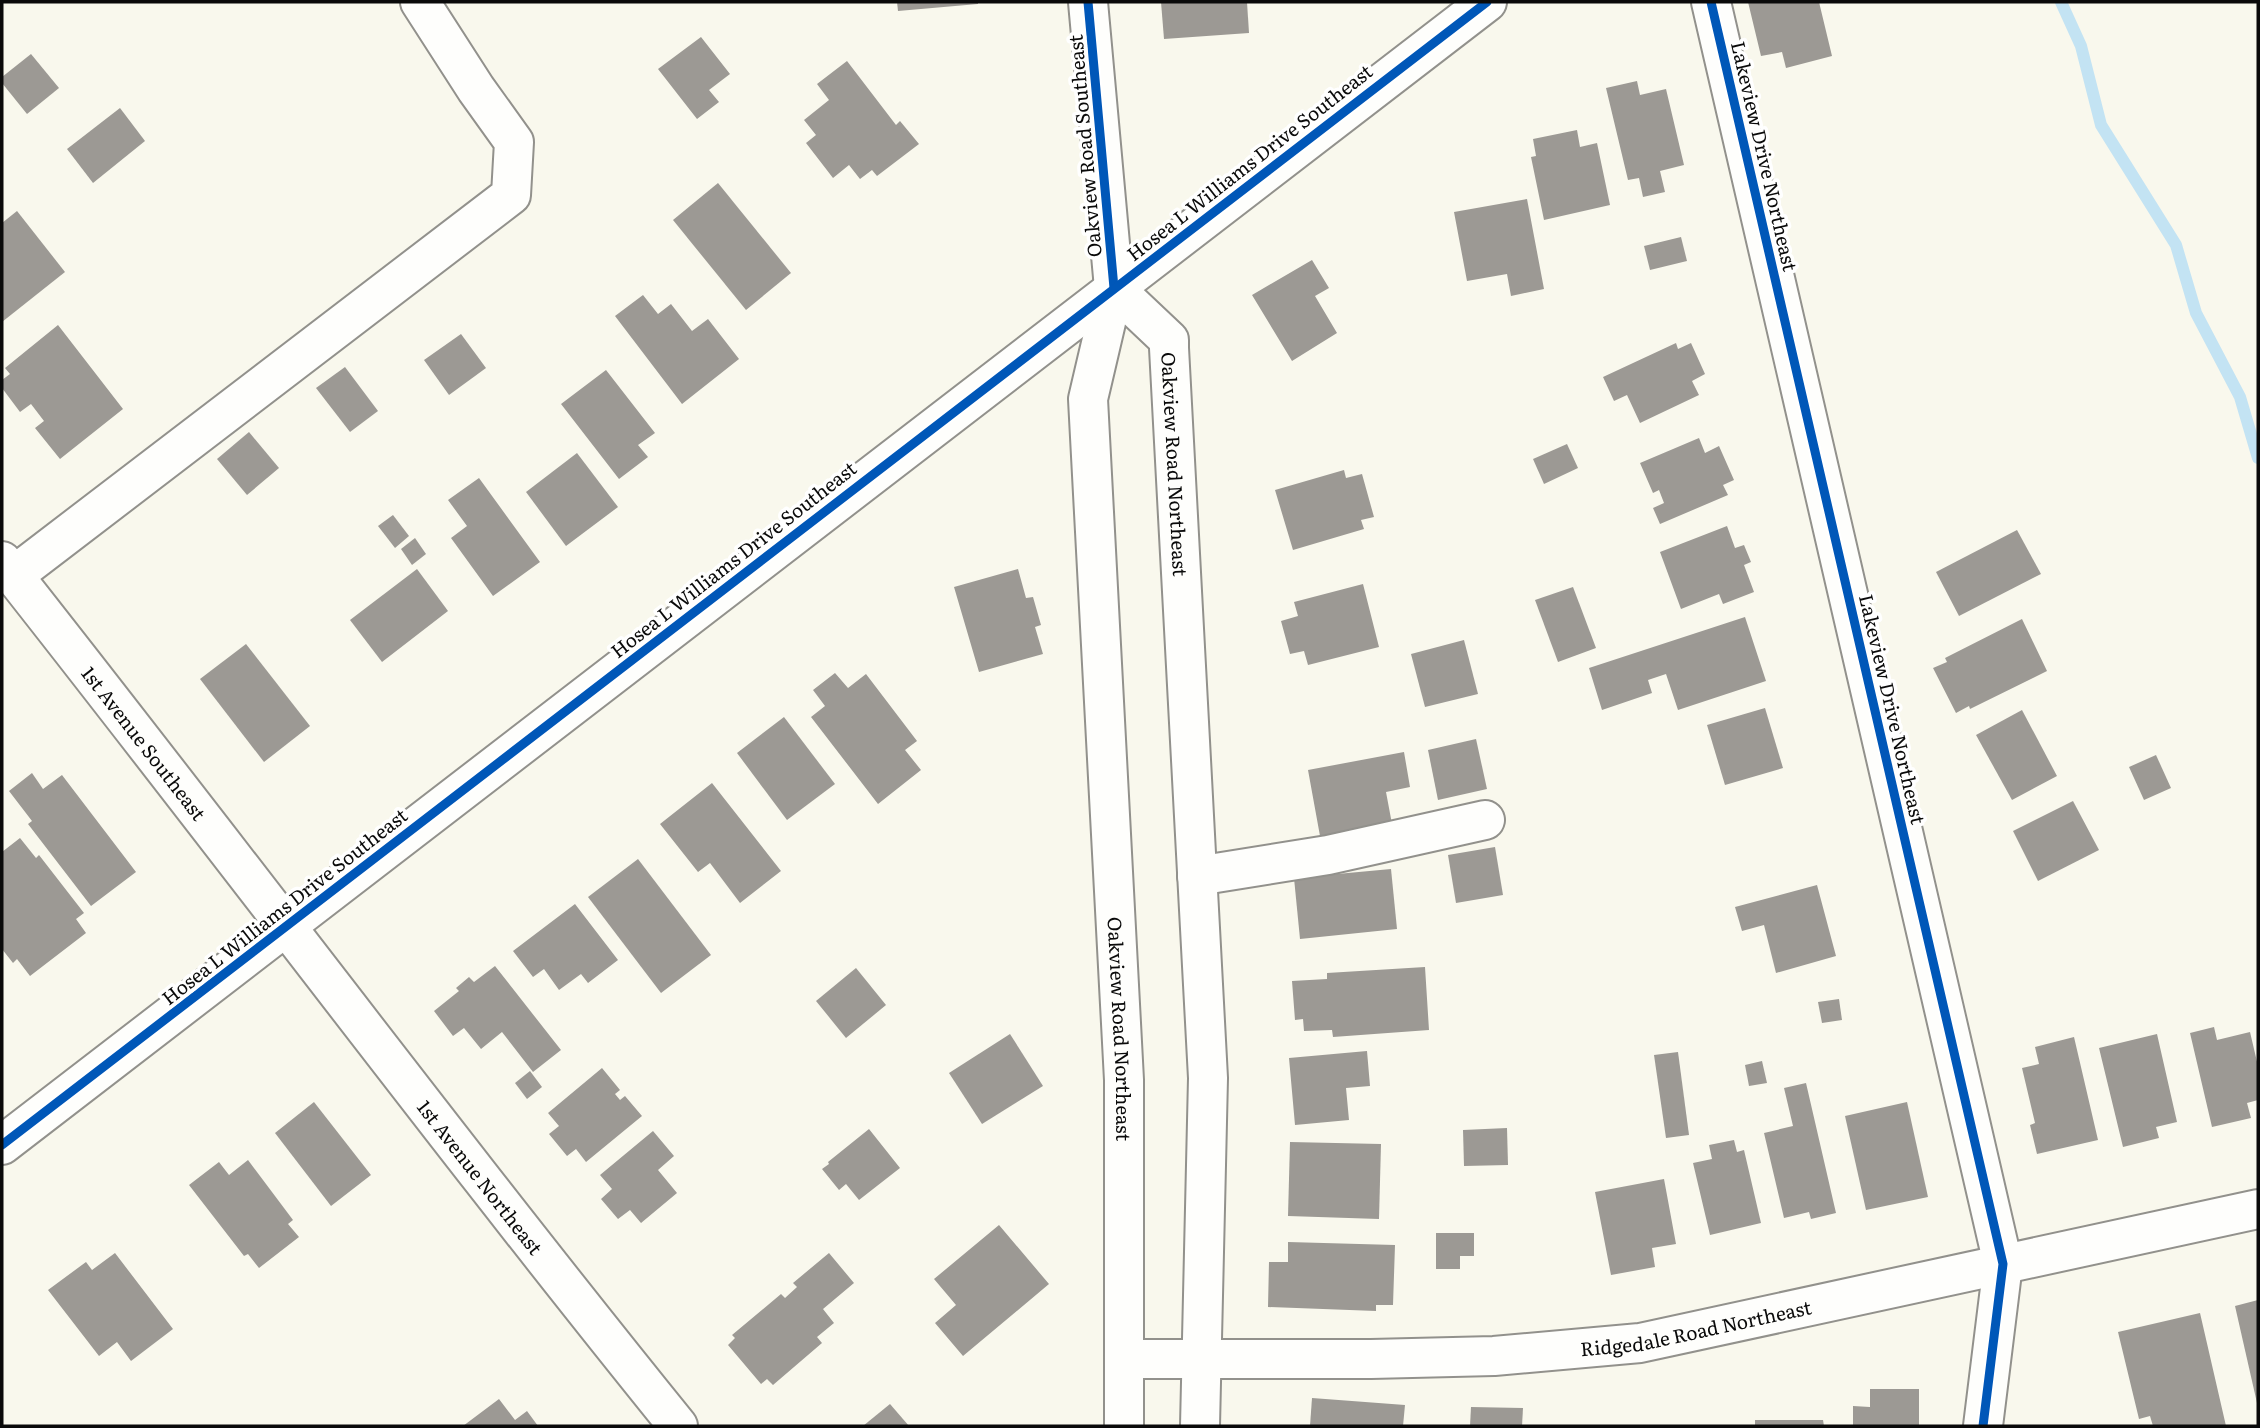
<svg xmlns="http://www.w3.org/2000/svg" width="2260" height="1428" viewBox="0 0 2260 1428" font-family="Literata,serif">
  <rect width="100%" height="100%" fill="#f9f8ed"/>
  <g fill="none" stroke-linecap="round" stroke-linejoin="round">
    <path stroke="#c3e3f3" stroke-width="12" d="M2061 2 2081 46 2101 125 2176 245 2196 313 2240 397 2258 458"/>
  </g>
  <g fill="#9c9994">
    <path d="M897 2H978V4L898 11Z"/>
    <path d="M1161 2H1247L1249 33 1164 39Z"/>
    <path d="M1748 2H1819L1832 56 1786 68 1782 52 1761 56Z"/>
    <path d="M701 37 730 74 709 90 719 102 697 119 658 69Z"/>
    <path d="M31 54 59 88 27 114 2 83V77Z"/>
    <path d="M847 61 896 125 900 121 919 144 877 176 872 170 860 179 849 165 833 178 806 143 816 135 804 120 829 100 817 84Z"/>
    <path d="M1637 81 1640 95 1666 89 1684 165 1660 171 1665 192 1643 197 1639 178 1628 180 1606 88Z"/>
    <path d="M120 108 145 141 93 183 67 149Z"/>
    <path d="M1577 130 1580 147 1597 143 1610 205 1544 220 1531 157 1536 156 1533 139Z"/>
    <path d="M718 183 791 273 746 310 673 220Z"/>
    <path d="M1527 199 1544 289 1511 296 1507 274 1467 281 1454 212Z"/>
    <path d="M17 211 65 272 2 322V223Z"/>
    <path d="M1681 237 1687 261 1650 270 1644 246Z"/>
    <path d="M1312 260 1329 288 1315 296 1337 333 1292 361 1252 295Z"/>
    <path d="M643 295 658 314 671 304 692 331 708 319 739 359 682 404 615 316Z"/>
    <path d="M58 325 123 409 60 459 35 428 44 421 31 404 20 412 2 388V380L10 374 5 368Z"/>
    <path d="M461 334 486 368 449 395 424 360Z"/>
    <path d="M1676 343 1678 349 1691 343 1705 374 1692 381 1699 395 1640 423 1627 395 1614 401 1603 377Z"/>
    <path d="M345 367 378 411 350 432 316 388Z"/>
    <path d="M606 370 655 433 638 445 648 457 619 479 561 404Z"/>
    <path d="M249 432 279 468 247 495 217 459Z"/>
    <path d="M1699 438 1705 453 1719 446 1734 480 1723 485 1728 495 1660 524 1653 508 1664 503 1659 490 1653 493 1640 463Z"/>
    <path d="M1567 444 1578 468 1544 484 1533 459Z"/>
    <path d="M577 453 618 507 566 546 526 492Z"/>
    <path d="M1344 470 1346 478 1362 474 1374 517 1361 520 1364 529 1293 550 1275 490Z"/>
    <path d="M479 478 540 562 493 596 451 538 467 526 448 500Z"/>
    <path d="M393 515 409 536 395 548 378 526Z"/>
    <path d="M1727 526 1735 548 1744 545 1751 562 1744 565 1754 592 1723 604 1719 594 1681 609 1660 552Z"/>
    <path d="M2017 530 2041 574 1959 616 1936 572Z"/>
    <path d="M415 538 426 554 412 565 401 549Z"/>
    <path d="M417 569 448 611 382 662 350 620Z"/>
    <path d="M1018 569 1026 598 1033 597 1041 625 1035 627 1043 654 979 672 954 587Z"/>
    <path d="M1363 584 1379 647 1308 665 1304 651 1290 654 1281 621 1298 616 1294 602Z"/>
    <path d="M1573 587 1596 648 1558 662 1535 600Z"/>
    <path d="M1745 617 1766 681 1678 710 1666 674 1648 680 1652 693 1602 710 1589 668Z"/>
    <path d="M2022 619 2047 671 1970 709 1969 706 1956 713 1933 668 1947 662 1945 658Z"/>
    <path d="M1464 640 1478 694 1425 707 1411 654Z"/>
    <path d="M246 644 310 726 264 762 200 679Z"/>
    <path d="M835 673 848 688 866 674 917 741 905 750 921 770 878 804 811 717 825 706 813 690Z"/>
    <path d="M1765 708 1783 768 1725 785 1707 725Z"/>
    <path d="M2022 710 2057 776 2012 800 1976 735Z"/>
    <path d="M784 717 835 784 787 820 737 753Z"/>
    <path d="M1476 739 1487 789 1438 800 1428 750Z"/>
    <path d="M1404 752 1410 787 1386 792 1392 824 1320 836 1308 770Z"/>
    <path d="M2156 755 2171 788 2144 800 2129 767Z"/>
    <path d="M32 773 43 789 62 775 136 872 91 906 28 824 32 821 9 791Z"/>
    <path d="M712 783 781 871 740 903 710 863 698 872 660 824Z"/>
    <path d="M2073 801 2099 850 2038 881 2013 831Z"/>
    <path d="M20 838 36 858 39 855 84 913 76 919 86 933 30 976 17 959 13 963 2 949V852Z"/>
    <path d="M1495 847 1503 895 1456 903 1448 855Z"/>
    <path d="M638 859 711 955 661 993 588 897Z"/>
    <path d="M1391 869 1397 929 1300 939 1294 878Z"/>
    <path d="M1817 885 1836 956 1776 973 1764 925 1742 931 1735 907Z"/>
    <path d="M575 904 618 960 588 983 581 974 559 990 544 969 533 977 513 951Z"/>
    <path d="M495 966 561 1050 533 1072 502 1032 481 1049 464 1028 453 1036 434 1011 459 991 456 988 469 977 474 982Z"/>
    <path d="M1425 967 1429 1030 1333 1037 1332 1030 1304 1031 1303 1019 1295 1020 1292 981 1327 979V973Z"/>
    <path d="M856 968 886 1005 846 1038 816 1001Z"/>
    <path d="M1839 999 1842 1020 1822 1023 1818 1002Z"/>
    <path d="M2214 1027 2217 1040 2250 1032 2258 1066V1100L2247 1103 2251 1118 2212 1127 2190 1033Z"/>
    <path d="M1010 1034 1043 1086 982 1124 949 1073Z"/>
    <path d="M2157 1034 2177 1122 2156 1127 2159 1138 2123 1147 2099 1048Z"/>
    <path d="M2074 1037 2098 1140 2037 1154 2030 1125 2035 1123 2022 1068 2039 1064 2035 1047Z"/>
    <path d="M1367 1051 1370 1086 1346 1088 1349 1120 1295 1125 1289 1058Z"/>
    <path d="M1678 1052 1689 1135 1666 1138 1654 1055Z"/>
    <path d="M1762 1061 1767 1083 1749 1086 1745 1065Z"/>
    <path d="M602 1068 620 1090 615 1094 620 1100 625 1096 642 1116 586 1162 576 1149 567 1156 549 1134 559 1126 548 1113Z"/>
    <path d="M530 1071 542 1087 527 1099 515 1083Z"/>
    <path d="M1806 1083 1836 1213 1811 1219 1809 1212 1784 1218 1764 1133 1793 1126 1784 1088Z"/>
    <path d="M314 1102 371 1175 331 1206 275 1133Z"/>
    <path d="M1907 1102 1928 1197 1866 1210 1845 1116Z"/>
    <path d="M1507 1128 1508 1165 1464 1166 1463 1130Z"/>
    <path d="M869 1129 900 1168 859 1200 846 1184 839 1190 822 1169 829 1164 828 1162Z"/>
    <path d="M653 1131 674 1156 658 1170 677 1193 641 1223 630 1210 618 1219 601 1199 612 1189 600 1175Z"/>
    <path d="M1734 1140 1737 1152 1744 1150 1761 1223 1710 1235 1693 1163 1712 1159 1709 1145Z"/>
    <path d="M1290 1142 1381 1144 1379 1219 1288 1216Z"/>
    <path d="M248 1160 293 1220 288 1224 299 1237 259 1268 248 1254 244 1256 189 1185 219 1162 229 1175Z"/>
    <path d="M1664 1179 1676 1244 1652 1248 1655 1267 1611 1275 1595 1192Z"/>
    <path d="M999 1225 1049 1284 963 1356 935 1323 956 1305 934 1279Z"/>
    <path d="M1436 1233H1474V1256H1460V1269H1436Z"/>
    <path d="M1288 1242 1395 1245 1393 1305H1376V1311L1268 1307 1269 1262H1288Z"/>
    <path d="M115 1253 173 1329 131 1361 117 1342 99 1356 48 1290 86 1262 92 1270Z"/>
    <path d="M829 1253 854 1283 823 1309 834 1323 817 1337 822 1343 773 1385 767 1379 761 1384 728 1345 735 1338 732 1335 781 1294 785 1298 797 1287 793 1283Z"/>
    <path d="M2258 1300V1402L2257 1403 2235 1306Z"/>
    <path d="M2200 1313 2226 1426H2153L2150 1416 2139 1419 2118 1332Z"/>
    <path d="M1870 1389H1919V1426H1853V1406L1870 1407Z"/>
    <path d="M1312 1398 1405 1405 1403 1426H1310Z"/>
    <path d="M499 1399 515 1420 527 1411 538 1426H463Z"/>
    <path d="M890 1404 909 1426H863Z"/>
    <path d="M1471 1407 1523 1408 1522 1426H1470Z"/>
    <path d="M1755 1420H1823L1824 1426H1755Z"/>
  </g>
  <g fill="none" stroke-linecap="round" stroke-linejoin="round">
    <defs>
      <g id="minor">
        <path id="s1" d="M1088 2 1114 288 1088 399 1124 1080V1426"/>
        <path d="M1711 2 2003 1264 1983 1426"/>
        <path id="s2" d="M1114 288 1169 340V348L1208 1078 1200 1426"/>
        <path id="s3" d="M2 561C229 848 448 1142 678 1426"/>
        <path d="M13 576 511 195 514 142 476 89 420 2"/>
        <path d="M1197 876 1328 855 1485 820"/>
        <path d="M2 1145 1487 2"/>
        <path id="s4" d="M1124 1359H1371L1494 1356 1640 1343 2258 1209"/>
      </g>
    </defs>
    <use href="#minor" stroke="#92918c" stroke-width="42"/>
    <use href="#minor" stroke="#fefefc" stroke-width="38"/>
    <defs>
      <g id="cycleway">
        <path d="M1088 2 1114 288"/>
        <path d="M1711 2 2003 1264 1983 1426"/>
        <path d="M2 1145 1487 2"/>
      </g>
    </defs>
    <use href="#cycleway" stroke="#fff" stroke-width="13"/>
    <use href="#cycleway" stroke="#0057b8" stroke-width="9"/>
  </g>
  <g text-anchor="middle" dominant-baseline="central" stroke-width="7" stroke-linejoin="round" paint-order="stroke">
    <g font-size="19" fill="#0a0a0a" stroke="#fff">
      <text transform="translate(1084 146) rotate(-95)">Oakview Road Southeast</text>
      <text transform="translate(1765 156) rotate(77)">Lakeview Drive Northeast</text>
      <text transform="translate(1249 162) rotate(-38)">Hosea L Williams Drive Southeast</text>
      <text stroke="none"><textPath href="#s2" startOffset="200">Oakview Road Northeast</textPath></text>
      <text transform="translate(733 559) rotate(-38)">Hosea L Williams Drive Southeast</text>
      <text transform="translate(1893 709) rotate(77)">Lakeview Drive Northeast</text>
      <text stroke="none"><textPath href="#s3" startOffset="231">1st Avenue Southeast</textPath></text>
      <text transform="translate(284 906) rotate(-38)">Hosea L Williams Drive Southeast</text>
      <text stroke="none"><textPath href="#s1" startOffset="1032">Oakview Road Northeast</textPath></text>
      <text stroke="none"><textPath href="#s3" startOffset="780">1st Avenue Northeast</textPath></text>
      <text stroke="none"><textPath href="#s4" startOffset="574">Ridgedale Road Northeast</textPath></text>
    </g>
  </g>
  <rect width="2260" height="1428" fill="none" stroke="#0a0a0a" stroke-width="7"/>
</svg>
